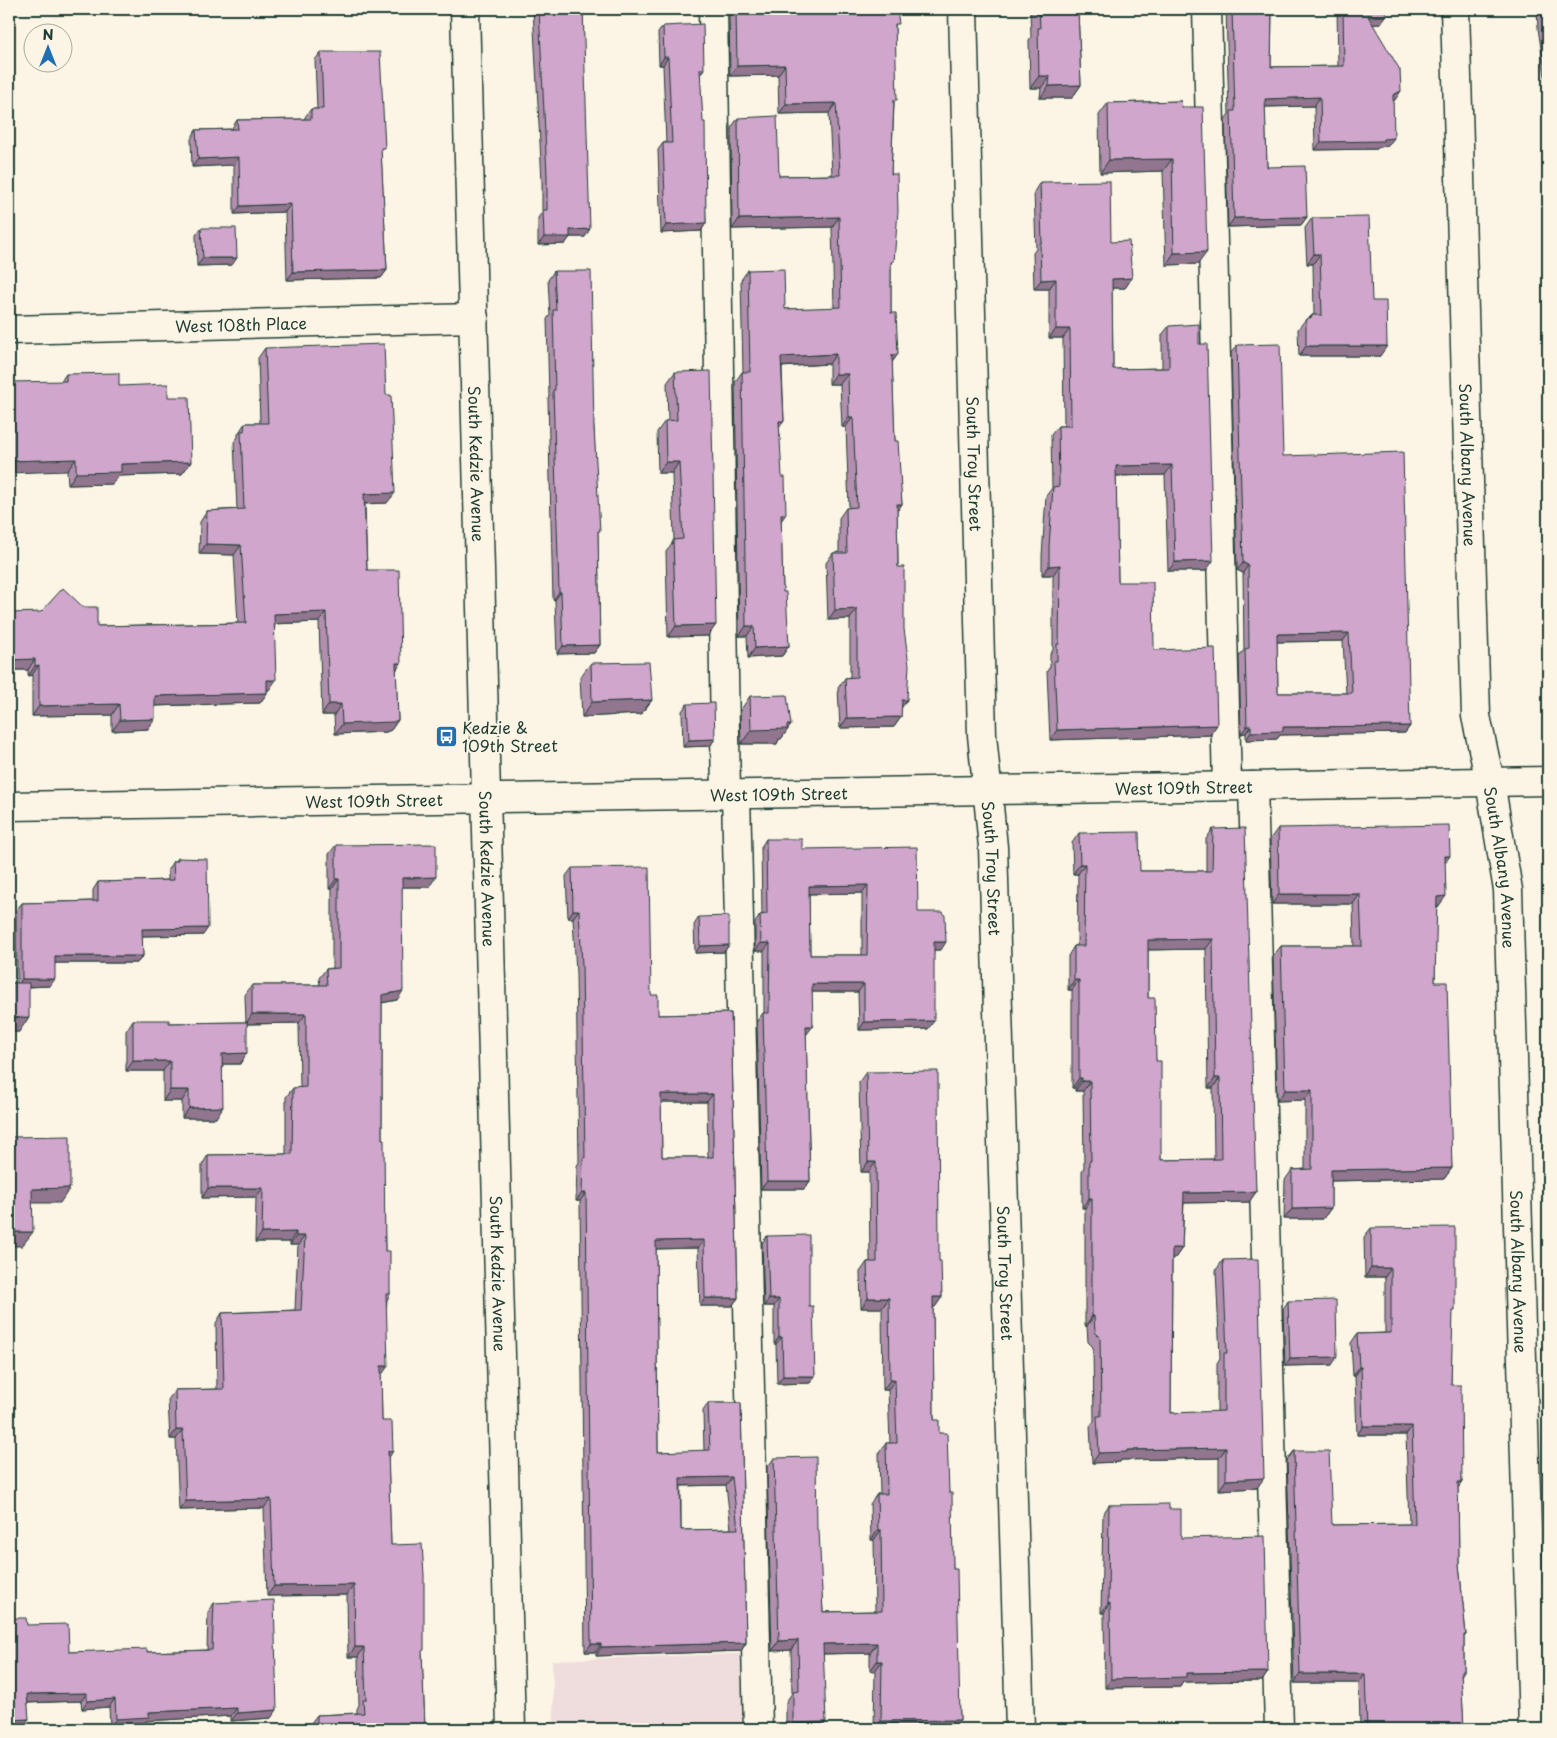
<svg xmlns="http://www.w3.org/2000/svg" width="1557" height="1738" viewBox="0 0 1557 1738" font-family="'Playpen Sans',sans-serif">
  <rect width="100%" height="100%" fill="#fcf5e5"/>
  <filter id="ink" filterUnits="userSpaceOnUse"><feTurbulence type="fractalNoise" baseFrequency=".02" numOctaves="2"/><feDisplacementMap in="SourceGraphic" scale="10" xChannelSelector="R" yChannelSelector="G"/><feConvolveMatrix kernelMatrix="1 2 1 2 8 2 1 2 1" color-interpolation-filters="sRGB"/></filter>
  <g filter="url(#ink)">
    <path fill="#efddde" d="M761 1653 763 1729H554L552 1660Z"/>
    <g fill="none" stroke-linecap="round" stroke-linejoin="round">
      <defs>
        <g id="minor">
          <path d="M713 9 726 794"/>
          <path id="s1" d="M963 9 982 735 993 847 1020 1729"/>
          <path d="M1207 9 1227 786"/>
          <path id="s2" d="M1455 9 1476 716 1490 782 1508 890 1533 1729"/>
          <path id="s3" d="M9 330 474 318"/>
          <path d="M1253 786 1279 1729"/>
          <path d="M736 794 758 1729"/>
          <path id="s4" d="M9 806 1548 781"/>
        </g>
        <g id="major">
          <path id="s5" d="M465 9 511 1729"/>
        </g>
      </defs>
      <use href="#minor" stroke="#1f3d34" stroke-width="31"/>
      <use href="#major" stroke="#1f3d34" stroke-width="31"/>
      <use href="#minor" stroke="#fcf5e5" stroke-width="28"/>
      <use href="#major" stroke="#fcf5e5" stroke-width="28"/>
    </g>
    <g fill="#b38faf" stroke="#1f3d34" fill-rule="evenodd">
      <path d="M533 9H583L585 237H570L565 244 538 245V218L542 212V182Z"/>
      <path d="M729 9H897L895 28 894 105 891 174V313L898 354 892 362 895 441 902 504 897 511 901 708V717L894 727 840 728 838 688 845 678 850 677V619L828 620 826 563 833 553H839V518L846 508H849L846 427H842L840 384H829V364L782 367 784 421 779 427 781 521 783 592 789 646 782 656 748 658 747 636H739L735 382 742 372H743L741 280 748 270 785 309 834 308 832 227 732 229 731 128 738 118 779 176 832 175 829 113 779 114 778 75 730 76Z"/>
      <path d="M1030 9H1078L1081 85 1072 98H1040L1041 88H1030L1029 40 1031 37Z"/>
      <path d="M1226 9H1272L1271 67 1338 66 1337 9H1386V16L1380 24H1373L1395 100 1393 101 1388 146 1379 147 1377 149 1315 150 1314 106 1265 107 1267 167 1307 217 1301 225 1228 227 1225 119 1229 114Z"/>
      <path d="M1537 9H1548V164H1547L1545 76 1538 28Z"/>
      <path d="M663 26 704 69 700 75 706 223 701 231 661 233 658 150 663 143H666L663 65H659L658 33Z"/>
      <path d="M321 52 381 153 387 270 381 278 287 280 285 212 234 214V165L192 167 191 139 196 130 232 129V128L237 120 305 119V117L311 109H317L315 60Z"/>
      <path d="M1181 101 1198 264 1166 265 1163 171 1100 173 1099 115 1108 103Z"/>
      <path d="M1040 182 1111 242 1132 278 1125 288H1112L1113 369 1162 368V335L1169 326 1206 571H1168L1165 475 1116 476 1118 582 1154 650 1210 735 1050 740 1047 671 1050 667V654L1053 650V575H1042V556L1046 496 1052 488 1051 435 1058 426H1064L1063 338H1049V289H1034L1033 253 1036 249 1034 192Z"/>
      <path d="M1312 218 1372 301 1380 356H1299L1298 329 1306 319 1309 318 1312 315H1314L1313 264H1307L1305 228Z"/>
      <path d="M201 228 232 265 197 266 196 235Z"/>
      <path d="M554 271 594 428 598 534 600 645 594 653 557 654 555 600H553L548 399 549 396 547 319 550 315 548 280Z"/>
      <path d="M1237 345 1283 456 1410 726 1405 733 1280 735 1277 739 1246 740V733L1241 734 1239 656 1244 650 1243 573 1237 570 1231 353ZM1343 641 1346 693H1278L1277 642Z"/>
      <path d="M265 348 387 503 365 504 367 570 401 663 396 670 398 720 391 730 386 732 335 734 334 715H322L319 622 275 624 269 690H267V693L260 703 155 706 148 729 112 731V715L32 716V675L28 676V670H9V613L97 626 238 623 234 555 199 554 200 522 207 511 237 509 234 442 238 437V434L245 423H260L258 358Z"/>
      <path d="M675 372 708 636 668 637 666 552 674 540 672 473H658L657 432 665 421H668L667 383Z"/>
      <path d="M66 374 168 397 191 462 182 474 118 476 112 484 68 485 61 381Z"/>
      <path d="M591 663 652 700 641 714 582 717 580 677Z"/>
      <path d="M750 696 791 725 781 739H779L777 744H741L740 711Z"/>
      <path d="M687 704 715 739 710 746 683 747 682 711Z"/>
      <path d="M1278 828 1445 862 1438 907H1436L1435 982 1452 1168 1444 1179 1331 1181V1208L1323 1219H1284L1285 1180 1292 1170 1305 1169V1100L1277 1101 1273 956 1281 946H1354L1353 904H1272L1270 839Z"/>
      <path d="M1213 829 1256 1192 1249 1202 1184 1203 1182 1248 1175 1258H1172L1171 1413 1217 1412V1363L1220 1358 1216 1270 1223 1260 1257 1488 1219 1490V1458L1121 1460 1120 1462 1092 1463 1090 1426 1094 1421 1093 1347 1088 1342 1087 1326H1085V1208H1082V1171L1084 1167 1083 1091H1075V1088H1072V990H1068V956L1074 946H1077L1078 874H1073L1072 843 1079 833 1140 871H1206V839ZM1206 949 1208 1088H1213L1214 1159 1161 1160 1156 1061 1148 998V950Z"/>
      <path d="M766 839 802 849 918 912 941 950H934L928 1029 859 1030 858 992H812L807 1034H806L810 1181 804 1189H761L757 1021 763 1013H764V951H755V923L760 915H762L761 847ZM862 893V955H810L809 894Z"/>
      <path d="M336 845 429 887H402L397 1000 382 1003V1139L385 1251 390 1294 387 1300 381 1376 382 1421 388 1459 391 1545 422 1654 425 1729H310V1724L317 1715 357 1713V1709L359 1705 358 1657H348L347 1595 267 1596 264 1508 179 1510 176 1439H170L168 1400 175 1390 217 1389 216 1323 222 1313 295 1310 298 1245H290V1242H255L256 1197 202 1198V1165L208 1155 286 1154V1097L293 1088H300L299 1023 247 1024 240 1064H223L216 1118H182V1101H163V1071H126V1031L133 1020 169 1023 246 1022 245 995 252 985H320L319 978 326 969 332 968V889H329V854Z"/>
      <path d="M178 858 203 935 142 936 143 956 137 963H55L50 986 29 987 19 1032H9V983H17L16 910 22 903 93 901V890L98 882 168 880V869L173 861H176Z"/>
      <path d="M572 868 651 995 658 1015 731 1013 738 1298 732 1306H700L698 1248 656 1249 658 1452 704 1451 703 1411 708 1403H741L746 1643 741 1651 596 1656V1652H585L580 1201H576L577 1166 579 1162 576 974 573 918H568L566 876ZM661 1102H707L708 1157H662ZM726 1485 731 1529 681 1530V1486Z"/>
      <path d="M699 917 729 945 724 952 695 953 694 925Z"/>
      <path d="M866 1072 939 1261 942 1297 935 1307H933L934 1420 939 1433 949 1493 953 1569 960 1720 954 1729H874L875 1671H870V1653L823 1654 821 1729H786V1702L792 1693 791 1650 772 1651 767 1468 774 1458 817 1530 823 1612 875 1611 874 1540H871L870 1504 877 1494H880L879 1453 886 1443H890L888 1390H883L882 1308H861L860 1272 867 1262H870L869 1172H861L859 1082Z"/>
      <path d="M1371 1228 1452 1315 1451 1385 1462 1482 1458 1488 1459 1564 1466 1635 1464 1637V1671L1461 1676 1464 1729H1360L1359 1683H1294L1287 1460 1294 1451 1332 1525 1409 1524 1406 1435H1357L1355 1376H1353L1351 1343 1357 1334 1385 1333V1277H1365L1364 1237Z"/>
      <path d="M767 1236 809 1306 815 1376 810 1383 777 1384 776 1344H774V1306H764L762 1243Z"/>
      <path d="M1288 1301 1332 1365 1285 1366 1283 1309Z"/>
      <path d="M1109 1505 1169 1509 1181 1538 1268 1672 1262 1681 1183 1682 1180 1687 1105 1688 1104 1613H1101L1103 1514Z"/>
      <path d="M214 1603 271 1718 231 1721V1716L146 1721 143 1726 110 1727 109 1707 82 1709 81 1701 28 1703 23 1727 9 1728V1618L27 1625 69 1652H147L207 1650 208 1612Z"/>
    </g>
    <g fill="#92748f" stroke="#1f3d34">
      <path d="M1368 16H1386L1380 24 1362 25Z"/>
      <path d="M664 57H668L663 65H659Z"/>
      <path d="M785 65 778 75 730 76 737 66Z"/>
      <path d="M1039 76H1050L1041 88H1030Z"/>
      <path d="M1081 85 1072 98H1040L1049 86Z"/>
      <path d="M1401 91 1395 100 1387 104 1393 95Z"/>
      <path d="M1320 97 1314 106 1259 107 1265 99Z"/>
      <path d="M836 103 829 113 779 114 786 104Z"/>
      <path d="M1394 138 1388 146 1379 147 1377 149 1315 150 1321 142Z"/>
      <path d="M239 157 234 165 192 167 198 159Z"/>
      <path d="M1172 159 1163 171 1100 173 1109 160Z"/>
      <path d="M291 204 285 212 234 214 240 206Z"/>
      <path d="M839 217 832 227 732 229 739 219Z"/>
      <path d="M1307 217 1301 225 1228 227 1234 218Z"/>
      <path d="M706 223 701 231 661 233 666 225Z"/>
      <path d="M590 229 585 237H570L565 244 538 245 544 237 570 230Z"/>
      <path d="M1207 252 1198 264 1166 265 1174 253Z"/>
      <path d="M1314 254H1320L1313 264H1307Z"/>
      <path d="M203 258H237L232 265 197 266Z"/>
      <path d="M387 270 381 278 287 280 293 272Z"/>
      <path d="M1132 278 1125 288H1105L1112 279Z"/>
      <path d="M1056 279 1049 289H1034L1041 280Z"/>
      <path d="M1056 329H1070L1063 338H1049Z"/>
      <path d="M1306 346H1387L1380 356H1299Z"/>
      <path d="M836 354 829 364 774 367 781 357Z"/>
      <path d="M898 354 891 364 892 355Z"/>
      <path d="M836 374H848L840 384H829Z"/>
      <path d="M849 417H853L846 427H842Z"/>
      <path d="M779 421H784L777 431Z"/>
      <path d="M76 459 67 471 9 473V461Z"/>
      <path d="M191 462 182 474 118 476 112 484 68 485 76 473 121 464Z"/>
      <path d="M666 462H679L672 473H658Z"/>
      <path d="M1172 465 1165 475 1109 476 1116 466Z"/>
      <path d="M395 493 387 503 357 504 364 494Z"/>
      <path d="M897 504H902L895 514Z"/>
      <path d="M781 514H786L779 524Z"/>
      <path d="M206 544 241 545 234 555 199 554Z"/>
      <path d="M1213 561 1206 571H1168L1175 562Z"/>
      <path d="M1243 563 1248 565 1243 573 1237 570Z"/>
      <path d="M1060 565 1053 575H1042L1049 566Z"/>
      <path d="M559 592H561L555 600H553Z"/>
      <path d="M857 609 850 619 828 620 835 610Z"/>
      <path d="M326 612 319 622 267 624 274 614Z"/>
      <path d="M716 625 708 636 668 637 676 626Z"/>
      <path d="M746 626H754L747 636H739Z"/>
      <path d="M1349 633 1343 641 1271 642 1277 634Z"/>
      <path d="M600 645 594 653 557 654 563 646Z"/>
      <path d="M789 646 782 656 748 658 755 648Z"/>
      <path d="M35 659 28 670H9V660Z"/>
      <path d="M396 663H401L394 674Z"/>
      <path d="M39 665 32 675 28 676 35 666Z"/>
      <path d="M267 680H276L269 690H259Z"/>
      <path d="M267 693 260 703 147 706 155 696Z"/>
      <path d="M652 700 641 714 582 717 592 702Z"/>
      <path d="M902 700H907L900 710Z"/>
      <path d="M119 704 112 715 32 716 39 706Z"/>
      <path d="M329 704H341L334 715H322Z"/>
      <path d="M901 717 894 727 840 728 847 718Z"/>
      <path d="M155 719 148 729 112 731 120 720Z"/>
      <path d="M398 720 391 730 386 732 335 734 342 724Z"/>
      <path d="M787 725H791L781 739H779L777 744H741L751 730Z"/>
      <path d="M1217 725 1210 735 1050 740 1057 730Z"/>
      <path d="M1247 726H1251L1246 733 1241 734Z"/>
      <path d="M1410 726 1405 733 1280 735 1277 739 1246 740 1251 732 1283 727Z"/>
      <path d="M715 739 710 746 683 747 689 740Z"/>
      <path d="M1445 856H1450L1442 867Z"/>
      <path d="M1080 864H1085L1078 874H1073Z"/>
      <path d="M436 877 429 887H396L402 878Z"/>
      <path d="M336 879H339L332 889H329Z"/>
      <path d="M868 885 862 893 803 894 809 886Z"/>
      <path d="M1279 894H1360L1353 904H1272Z"/>
      <path d="M1446 896 1438 907H1429L1437 897Z"/>
      <path d="M573 910H579L573 918H568Z"/>
      <path d="M208 928 203 935 137 936 142 929Z"/>
      <path d="M1213 939 1206 949 1141 950 1148 940Z"/>
      <path d="M934 942H946L941 950H928Z"/>
      <path d="M761 943H770L764 951H755Z"/>
      <path d="M729 945 724 952 695 953 700 946Z"/>
      <path d="M55 956H143L137 963H50Z"/>
      <path d="M22 979H55L50 986 17 987Z"/>
      <path d="M1074 980H1079L1072 990H1068Z"/>
      <path d="M812 984H864L858 992H806Z"/>
      <path d="M403 991 397 1000 375 1004 382 995Z"/>
      <path d="M252 1014H306L299 1023 246 1024Z"/>
      <path d="M29 1017 19 1032H9V1018Z"/>
      <path d="M934 1021 928 1029 859 1030 864 1022Z"/>
      <path d="M806 1026H813L807 1034H800Z"/>
      <path d="M247 1053 240 1064H215L222 1054Z"/>
      <path d="M133 1061H170L163 1071H126Z"/>
      <path d="M1079 1078H1082L1075 1088H1072Z"/>
      <path d="M1215 1078H1220L1213 1088H1208Z"/>
      <path d="M1082 1081H1090L1083 1091H1075Z"/>
      <path d="M170 1090H189L182 1101H163Z"/>
      <path d="M1285 1090H1312L1305 1100 1277 1101Z"/>
      <path d="M661 1094H713L707 1102H655Z"/>
      <path d="M223 1107 216 1118H182L189 1108Z"/>
      <path d="M868 1162H876L869 1172H861Z"/>
      <path d="M1452 1168 1444 1179 1323 1181 1331 1170Z"/>
      <path d="M767 1181H810L804 1189H761Z"/>
      <path d="M70 1188 60 1203H22L32 1189Z"/>
      <path d="M208 1188H263L256 1197 202 1198Z"/>
      <path d="M1256 1192 1249 1202 1177 1203 1184 1193Z"/>
      <path d="M582 1193H586L580 1201H576Z"/>
      <path d="M1089 1198H1092L1085 1208H1082Z"/>
      <path d="M1331 1208 1323 1219H1284L1292 1209Z"/>
      <path d="M9 1232H33L22 1246H9Z"/>
      <path d="M296 1232 290 1242H255L262 1233Z"/>
      <path d="M296 1236H305L298 1245H290Z"/>
      <path d="M704 1240 698 1248 650 1249 656 1241Z"/>
      <path d="M1172 1248H1182L1175 1258H1165Z"/>
      <path d="M1371 1268H1391L1385 1277H1365Z"/>
      <path d="M933 1297H942L935 1307H926Z"/>
      <path d="M705 1298H738L732 1306H700Z"/>
      <path d="M868 1298H889L882 1308H861Z"/>
      <path d="M769 1299H779L774 1306H764Z"/>
      <path d="M1092 1316H1094L1087 1326H1085Z"/>
      <path d="M779 1337H782L776 1344H774Z"/>
      <path d="M1337 1357 1332 1365 1285 1366 1290 1358Z"/>
      <path d="M381 1366H388L381 1376H374Z"/>
      <path d="M1359 1367H1361L1355 1376H1353Z"/>
      <path d="M783 1376H815L810 1383 777 1384Z"/>
      <path d="M890 1380H895L888 1390H883Z"/>
      <path d="M1363 1426H1412L1406 1435H1357Z"/>
      <path d="M176 1430H183L176 1439H170Z"/>
      <path d="M1226 1448 1219 1458 1121 1460 1120 1462 1092 1463 1099 1453 1127 1450Z"/>
      <path d="M388 1451H393L387 1461Z"/>
      <path d="M732 1477 726 1485 675 1486 680 1478Z"/>
      <path d="M1264 1478 1257 1488 1219 1490 1226 1480Z"/>
      <path d="M1458 1482H1462L1456 1491Z"/>
      <path d="M271 1499 264 1508 179 1510 186 1501Z"/>
      <path d="M878 1530H881L874 1540H871Z"/>
      <path d="M354 1585 347 1595 267 1596 274 1586Z"/>
      <path d="M1110 1603 1104 1613H1101L1108 1604Z"/>
      <path d="M798 1640 791 1650 772 1651 779 1641Z"/>
      <path d="M746 1643 741 1651 596 1656 601 1647Z"/>
      <path d="M877 1643 870 1653 816 1654 823 1644Z"/>
      <path d="M591 1644H601L596 1652H585Z"/>
      <path d="M355 1647H364L358 1657H348Z"/>
      <path d="M877 1661H882L875 1671H870Z"/>
      <path d="M1268 1672 1262 1681 1183 1682 1180 1687 1105 1688 1111 1679 1186 1673Z"/>
      <path d="M1300 1674H1365L1359 1683H1294Z"/>
      <path d="M87 1693 81 1701 22 1703 27 1694Z"/>
      <path d="M115 1699 109 1707 82 1709 87 1701Z"/>
      <path d="M237 1708 231 1716 146 1721 143 1726 110 1727 116 1719 149 1712Z"/>
      <path d="M277 1710 271 1718 231 1721 237 1713Z"/>
      <path d="M29 1719 23 1727 9 1728V1720Z"/>
      <path d="M960 1720 954 1729H876L881 1721Z"/>
      <path d="M826 1722 821 1729H789L793 1723Z"/>
    </g>
    <g fill="#d0a6cc" stroke="#1f3d34" fill-rule="evenodd">
      <path d="M539 9H583L590 229 570 230V237H544L543 210H547V175Z"/>
      <path d="M736 9H897L899 24H895L897 100H894L891 174H897L898 211 894 261 891 262V313H896L898 354 892 355 895 441H898L902 504H897L898 567H904V629L909 665 907 700H902L901 717 847 718 845 678 857 677V609L835 610 833 553H847L846 508 857 507 853 417H849L848 374H836V354L781 357 784 421H779L782 477H785L786 514H781L783 592H786L789 646 755 648 754 626H746L742 372H750L748 270 784 269 785 309 841 307 839 217 739 219 738 118 777 116 779 176 840 175 836 103 786 104 785 65 737 66Z"/>
      <path d="M1039 9H1078L1081 85 1049 86 1050 76H1039L1038 28H1040Z"/>
      <path d="M1232 9H1272L1271 67 1344 66 1343 9H1386V16H1368L1400 70 1401 91 1393 95 1394 138 1383 139V141L1321 142 1320 97 1265 99 1267 167 1305 166 1307 217 1234 218 1231 111H1235Z"/>
      <path d="M1544 9H1548V46L1544 18Z"/>
      <path d="M703 24 704 69H700L703 122H705L706 223 666 225 663 143H672L668 57H664L663 26Z"/>
      <path d="M321 52H380L385 148H381L387 270 293 272 291 204 240 206 239 157 198 159 196 130 238 129 237 120 311 119V109H323Z"/>
      <path d="M1181 101 1182 107H1203L1207 252 1174 253 1172 159 1109 160 1108 103Z"/>
      <path d="M1110 181 1111 242 1129 241 1132 278 1112 279 1113 369 1169 368V326L1199 324V344H1207L1213 561 1175 562 1172 465 1116 466 1118 582H1153L1154 650 1215 648 1217 725 1057 730 1054 661H1057V644H1059L1060 565 1049 566V547L1053 487 1059 486 1058 426H1071L1070 329H1056V279L1041 280 1040 243H1042L1040 182Z"/>
      <path d="M1369 217 1372 301H1386L1387 346H1306V319L1312 317V315H1322L1320 254H1314L1312 218Z"/>
      <path d="M201 228H236L237 258H203Z"/>
      <path d="M554 271H591L594 428 600 531H598L600 645 563 646 561 592H559L553 390H555L553 310H556Z"/>
      <path d="M384 344 386 395H391L395 493 364 494 367 570H399L401 663H396L398 720 393 722 342 724 341 704H329L326 612 274 614 276 680H267V693L155 696V719L120 720 119 704 39 706V665L35 666V659L9 660V613L41 612 63 588 83 607H97V626L246 623 241 545 206 544 207 511 244 509 241 431H244L245 423H268L265 348Z"/>
      <path d="M1280 344 1283 456 1403 452 1410 726 1283 727V731L1251 732V726H1247L1245 649 1249 648 1248 565 1243 563 1237 345ZM1349 633 1352 693H1278L1277 634Z"/>
      <path d="M711 371 716 625 676 626 673 540 683 539 679 462H666L665 421 677 420 675 372Z"/>
      <path d="M119 373V386L168 384V397H189L191 462 121 464V472L76 473V459L9 461V382L66 381V374Z"/>
      <path d="M649 662 652 700 592 702 591 663Z"/>
      <path d="M787 695 791 725H787V729L751 730 750 696Z"/>
      <path d="M714 703 715 739 689 740 687 704Z"/>
      <path d="M1449 825 1450 856H1445L1446 896 1437 897 1435 982H1447L1452 1168 1331 1170V1208L1292 1209V1170L1312 1169V1090H1285L1281 946H1362L1360 894H1279L1278 828Z"/>
      <path d="M1245 828 1256 1192 1184 1193 1182 1248H1172L1171 1413 1224 1411V1353H1227L1223 1260 1258 1259 1264 1478 1226 1480V1448L1127 1450V1452L1099 1453 1097 1416H1101L1100 1337 1095 1332 1094 1316H1092V1198H1089V1161H1091L1090 1081H1082V1078H1079V980H1074V946H1084L1085 864H1080L1079 833 1139 832 1140 871H1212L1213 829ZM1213 939 1215 1078H1220L1221 1159 1161 1160V1061H1156L1155 998H1148V940Z"/>
      <path d="M766 839H802V849L917 847 918 912H943L945 916 946 942H934V1021L864 1022V984H812L813 1026H806L810 1181H767L763 1013H769L770 943H761L760 915 767 914ZM868 885 867 955H810L809 886Z"/>
      <path d="M436 844V877L402 878 403 991 382 995V1139H384L385 1251H390V1294H386L388 1366H381L382 1421H392L393 1451H388L391 1545 422 1544 424 1575V1650L422 1651 425 1729H317V1715L364 1713 363 1700H366L364 1647H355L354 1585 274 1586 271 1499 186 1501 183 1430H176L175 1390 224 1389 222 1313 301 1310 305 1236H296V1232L262 1233 263 1188H208V1155L292 1154 293 1088 306 1087V1014H252V985H327L326 969 339 968V879H336V845Z"/>
      <path d="M178 858 207 859 208 928 142 929 143 956H55V979H22V903L98 901V882L174 880 173 861H178Z"/>
      <path d="M649 867 651 995H658V1015L731 1013 738 1298H705L704 1240 656 1241 658 1452 710 1450 708 1403H741L746 1643 601 1647V1644H591L586 1193H582L583 1158H585L582 966 579 910H573L572 868ZM661 1094H713V1157H662ZM732 1477 738 1529 681 1530 680 1478Z"/>
      <path d="M729 916V945L700 946 699 917Z"/>
      <path d="M9 983H29V1017L9 1018Z"/>
      <path d="M133 1020H169V1023L247 1022V1053L222 1054 223 1107 189 1108V1090H170V1061H133Z"/>
      <path d="M938 1071 939 1261H941L942 1297H933L934 1420H939V1433H947L949 1493H952L953 1569H957L960 1720 881 1721 882 1661H877V1643L823 1644 826 1722 793 1723V1692L799 1691 798 1640 779 1641 774 1458 816 1457 817 1530H819L823 1612 882 1611 881 1530H878L877 1494H887L886 1443H897L895 1380H890L889 1298H868L867 1262H877L876 1162H868L866 1072Z"/>
      <path d="M70 1136V1188L32 1189 33 1232H9V1137Z"/>
      <path d="M1455 1227V1311H1453L1451 1385H1461L1462 1482H1458L1459 1564 1466 1635H1464V1671H1461L1464 1729H1367L1365 1674H1300L1294 1451H1329L1332 1525 1415 1524 1412 1426H1363L1361 1367H1359L1357 1334 1391 1333V1268H1371V1228Z"/>
      <path d="M809 1235V1306H813L815 1376H783L782 1337H779V1299H769L767 1236Z"/>
      <path d="M1336 1300 1337 1357 1290 1358 1288 1301Z"/>
      <path d="M1169 1504V1509H1181V1538L1265 1536 1268 1672 1186 1673V1677L1111 1679 1110 1603 1108 1604 1109 1505Z"/>
      <path d="M274 1600 277 1710 237 1713V1708L149 1712V1717L116 1719 115 1699 87 1701V1693L27 1694 29 1719 9 1720V1618H26L27 1625 68 1624 69 1652 147 1649V1652L212 1650 214 1603Z"/>
      <path d="M750 1728 751 1729H697Z"/>
    </g>
  </g>
  <defs>
    <symbol id="bus-square" viewBox="-11 -11 22 22"><rect x="-9" y="-9" width="18" height="18" rx="4" fill="#1f6fb2" stroke="#fcf5e5"/><path d="M-5-6H5V4H4V6H2V4H-2V6H-4V4H-5ZM-3.5-4V0h7V-4ZM-3.5 1.2v1.5H-2V1.2ZM2 1.2v1.5H3.5V1.2Z" fill="#fff"/></symbol>
  </defs>
  <g fill-rule="evenodd">
    <use href="#bus-square" x="434" y="724" width="25" height="25"/>
  </g>
  <g text-anchor="middle" dominant-baseline="central" stroke-width="4" stroke-linejoin="round" paint-order="stroke">
    <g font-size="16" fill="#1f3d34" stroke="#fcf5e5">
      <text stroke="none"><textPath href="#s3" startOffset="232">West 108th Place</textPath></text>
      <text stroke="none"><textPath href="#s5" startOffset="455">South Kedzie Avenue</textPath></text>
      <text stroke="none"><textPath href="#s1" startOffset="455">South Troy Street</textPath></text>
      <text stroke="none"><textPath href="#s2" startOffset="456">South Albany Avenue</textPath></text>
      <text stroke="none"><textPath href="#s4" startOffset="1175">West 109th Street</textPath></text>
      <text stroke="none"><textPath href="#s4" startOffset="770">West 109th Street</textPath></text>
      <text stroke="none"><textPath href="#s4" startOffset="365">West 109th Street</textPath></text>
      <text stroke="none"><textPath href="#s2" startOffset="861">South Albany Avenue</textPath></text>
      <text stroke="none"><textPath href="#s5" startOffset="860">South Kedzie Avenue</textPath></text>
      <text stroke="none"><textPath href="#s1" startOffset="860">South Troy Street</textPath></text>
      <text stroke="none"><textPath href="#s2" startOffset="1266">South Albany Avenue</textPath></text>
      <text stroke="none"><textPath href="#s5" startOffset="1265">South Kedzie Avenue</textPath></text>
      <text stroke="none"><textPath href="#s1" startOffset="1265">South Troy Street</textPath></text>
    </g>
    <g font-size="16" fill="#1f3d34" stroke="#fcf5e5" text-anchor="start">
      <text x="462" y="727">Kedzie &amp;<tspan x="462" dy="18">109th Street</tspan></text>
    </g>
  </g>
  <rect width="1557" height="1738" fill="none" stroke="#fcf5e5" stroke-width="30"/>
  <rect x="15" y="15" width="1527" height="1708" fill="none" stroke="#1f3d34" stroke-width="2" filter="url(#ink)"/>
  <g transform="translate(48 48)"><circle r="24" fill="#fcf5e5" stroke="#a4ab9e"/>
  <path d="M0-4L9 19L0 12L-9 19Z" fill="#1f6fb2"/>
  <text y="-8" font-size="14" font-weight="bold" text-anchor="middle" fill="#1f3d34">N</text>
  </g>
</svg>
